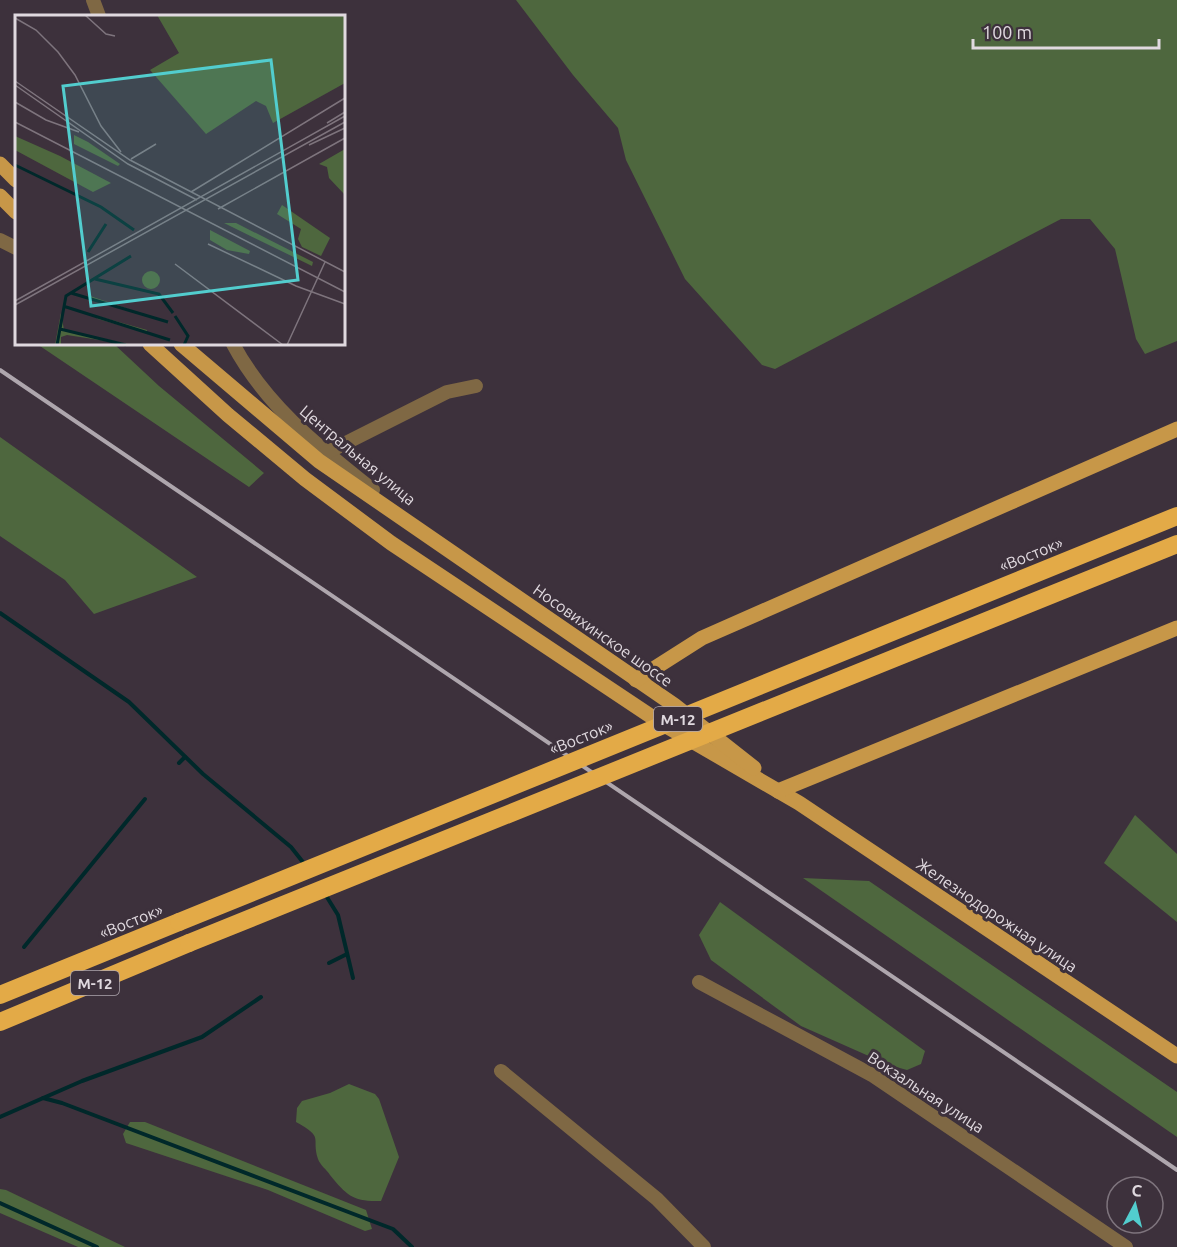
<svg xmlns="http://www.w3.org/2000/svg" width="1177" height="1247" viewBox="0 0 1177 1247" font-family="Ubuntu,sans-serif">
  <rect width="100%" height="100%" fill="#3d313c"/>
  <g fill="#4e673e">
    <path d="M516 0H1177V341L1145 354 1136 339 1115 249 1090 219H1061L775 369 762 365 685 279 626 160 618 128 573 75Z"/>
    <path d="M37 344H114L159 386 264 473 249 487Z"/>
    <path d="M0 437 197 577 94 614 65 580 0 536Z"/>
    <path d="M1135 815 1177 854V922L1104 863Z"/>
    <path d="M803 878 869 881 1177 1092V1137Z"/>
    <path d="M720 902 925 1051 921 1064 907 1070 889 1065 801 1026 711 960 699 935Z"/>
    <path d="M349 1084 375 1094 379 1099 399 1157 381 1201C354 1202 347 1196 330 1175 327 1170 320 1165 318 1159 311 1137 325 1138 296 1122L297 1108 302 1101 330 1093Z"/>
    <path d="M130 1122H145L366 1210 372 1229 365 1231 268 1190 126 1143 123 1134Z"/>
    <path d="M0 1189 6 1190 125 1247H78L0 1213Z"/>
  </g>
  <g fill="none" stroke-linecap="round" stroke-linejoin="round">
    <g stroke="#00282a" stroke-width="4">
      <path d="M0 613 129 702 203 774 291 847 306 866"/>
      <path d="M179 763 185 757"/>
      <path d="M325 894 338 915 353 978"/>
      <path d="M24 947 145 799"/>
      <path d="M329 963 347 954"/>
      <path d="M43 1098 62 1103 393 1229 412 1247"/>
      <path d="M0 1117 82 1081 202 1037 261 997"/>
      <path d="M0 1203 97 1247"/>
    </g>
    <g stroke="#7f6844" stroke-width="14">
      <path d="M93 0 99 16"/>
      <path d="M0 240 16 248"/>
      <path d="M233 344C266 406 319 447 373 490"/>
      <path d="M326 453 447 392 476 386"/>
      <path d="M699 982 872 1075 1126 1247"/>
      <path d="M501 1071 657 1199 704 1247"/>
    </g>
    <g stroke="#c79748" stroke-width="15">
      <path d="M0 164 16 180"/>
      <path d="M0 196 16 212"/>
      <path d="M150 344 228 415 305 479 391 543 661 723 799 803 1177 1056"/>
      <path d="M181 344 319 461 674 705 754 768"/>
      <path d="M636 680 702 638 1177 429"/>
      <path d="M778 791 1177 628"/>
    </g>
    <g stroke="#e3aa47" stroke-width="18">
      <path d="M0 995 179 922"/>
      <path d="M0 1022 189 943"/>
    </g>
    <path stroke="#aea6ad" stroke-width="4" d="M0 370 1177 1170"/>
    <g stroke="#e3aa47" stroke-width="18">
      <path d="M179 922 1177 516"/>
      <path d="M189 943 1177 544"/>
    </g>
  </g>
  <g text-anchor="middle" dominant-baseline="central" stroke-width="6" stroke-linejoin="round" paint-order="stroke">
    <g fill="#3d313c" stroke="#afa7ae" stroke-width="1.5">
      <rect x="654" y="707" width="48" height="24" rx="4.5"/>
      <rect x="71" y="971" width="48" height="24" rx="4.5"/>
    </g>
    <g font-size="15" font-weight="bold" fill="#e0d9df">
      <text x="678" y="719">М-12</text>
      <text x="95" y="983">М-12</text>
    </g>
    <g font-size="16" fill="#e0d9df" stroke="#3d313c">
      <text transform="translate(358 455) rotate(40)">Центральная улица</text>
      <text transform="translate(1031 554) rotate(-22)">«Восток»</text>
      <text transform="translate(603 635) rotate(35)">Носовихинское шоссе</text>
      <text transform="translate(581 737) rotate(-22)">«Восток»</text>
      <text transform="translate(997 915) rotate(34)">Железнодорожная улица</text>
      <text transform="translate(131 921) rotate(-22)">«Восток»</text>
      <text transform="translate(926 1092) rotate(33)">Вокзальная улица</text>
    </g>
  </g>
  <g transform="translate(15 15)">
    <rect width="330" height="330" fill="#3d313c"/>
    <path d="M142 0H330V68L258 108 251 91 241 86 191 119 135 55 164 38ZM59 120 73 127 105 149 103 151 59 129ZM0 121 45 141 96 168 78 177 0 135ZM330 134V180L314 163 312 152 304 149ZM267 190 315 223 306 241 287 232 283 224 286 214 262 199ZM209 208H221L298 247 297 251ZM195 215 235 236 234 239 212 235 195 225ZM127 265a9 9 0 1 1 18 0a9 9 0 1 1-18 0ZM75 281 152 307 154 308 70 282ZM46 298 49 315 117 330 52 320 46 322V330H40ZM79 300 132 315V318L83 304Z" fill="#4e673e"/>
    <path fill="none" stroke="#00282a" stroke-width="3" d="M0 150 86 192 119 215M73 237 91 209M80 264 144 279 158 298M56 278 153 307M48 291 155 325M160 301 173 321 169 330M45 314 111 330M42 330 51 281 116 241"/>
    <path fill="none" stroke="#7e747d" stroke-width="1.5" d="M70 0 91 19 100 21M0 3 21 15 43 37 60 60 86 111 106 137M0 66 115 145 330 257M0 70 113 149 182 185M0 87 31 105 64 117M0 107 330 277M312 108 330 97M294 130 330 113M116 144 141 129M176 177 330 83M203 194 330 123M193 229 281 271 330 289M160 249 268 330M0 286 330 101M0 290 330 107M272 330 310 247"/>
    <path fill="#52cdce" fill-opacity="0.15" stroke="#52cdce" stroke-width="3" d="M256 45 283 265 76 291 48 71Z"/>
    <rect width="330" height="330" fill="none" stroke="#e0d9df" stroke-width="3"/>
  </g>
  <g transform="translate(1135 1205) rotate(7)"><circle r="28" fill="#3d313c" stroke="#7e747d" stroke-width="1.5"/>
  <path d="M0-4.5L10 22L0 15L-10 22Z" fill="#52cdce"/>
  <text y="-9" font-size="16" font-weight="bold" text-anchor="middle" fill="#e0d9df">С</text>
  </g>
  <path d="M973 39v9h186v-9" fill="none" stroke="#e0d9df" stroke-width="3"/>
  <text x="982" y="39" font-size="18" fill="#e0d9df" stroke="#3d313c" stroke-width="4.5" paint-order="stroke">100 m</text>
</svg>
